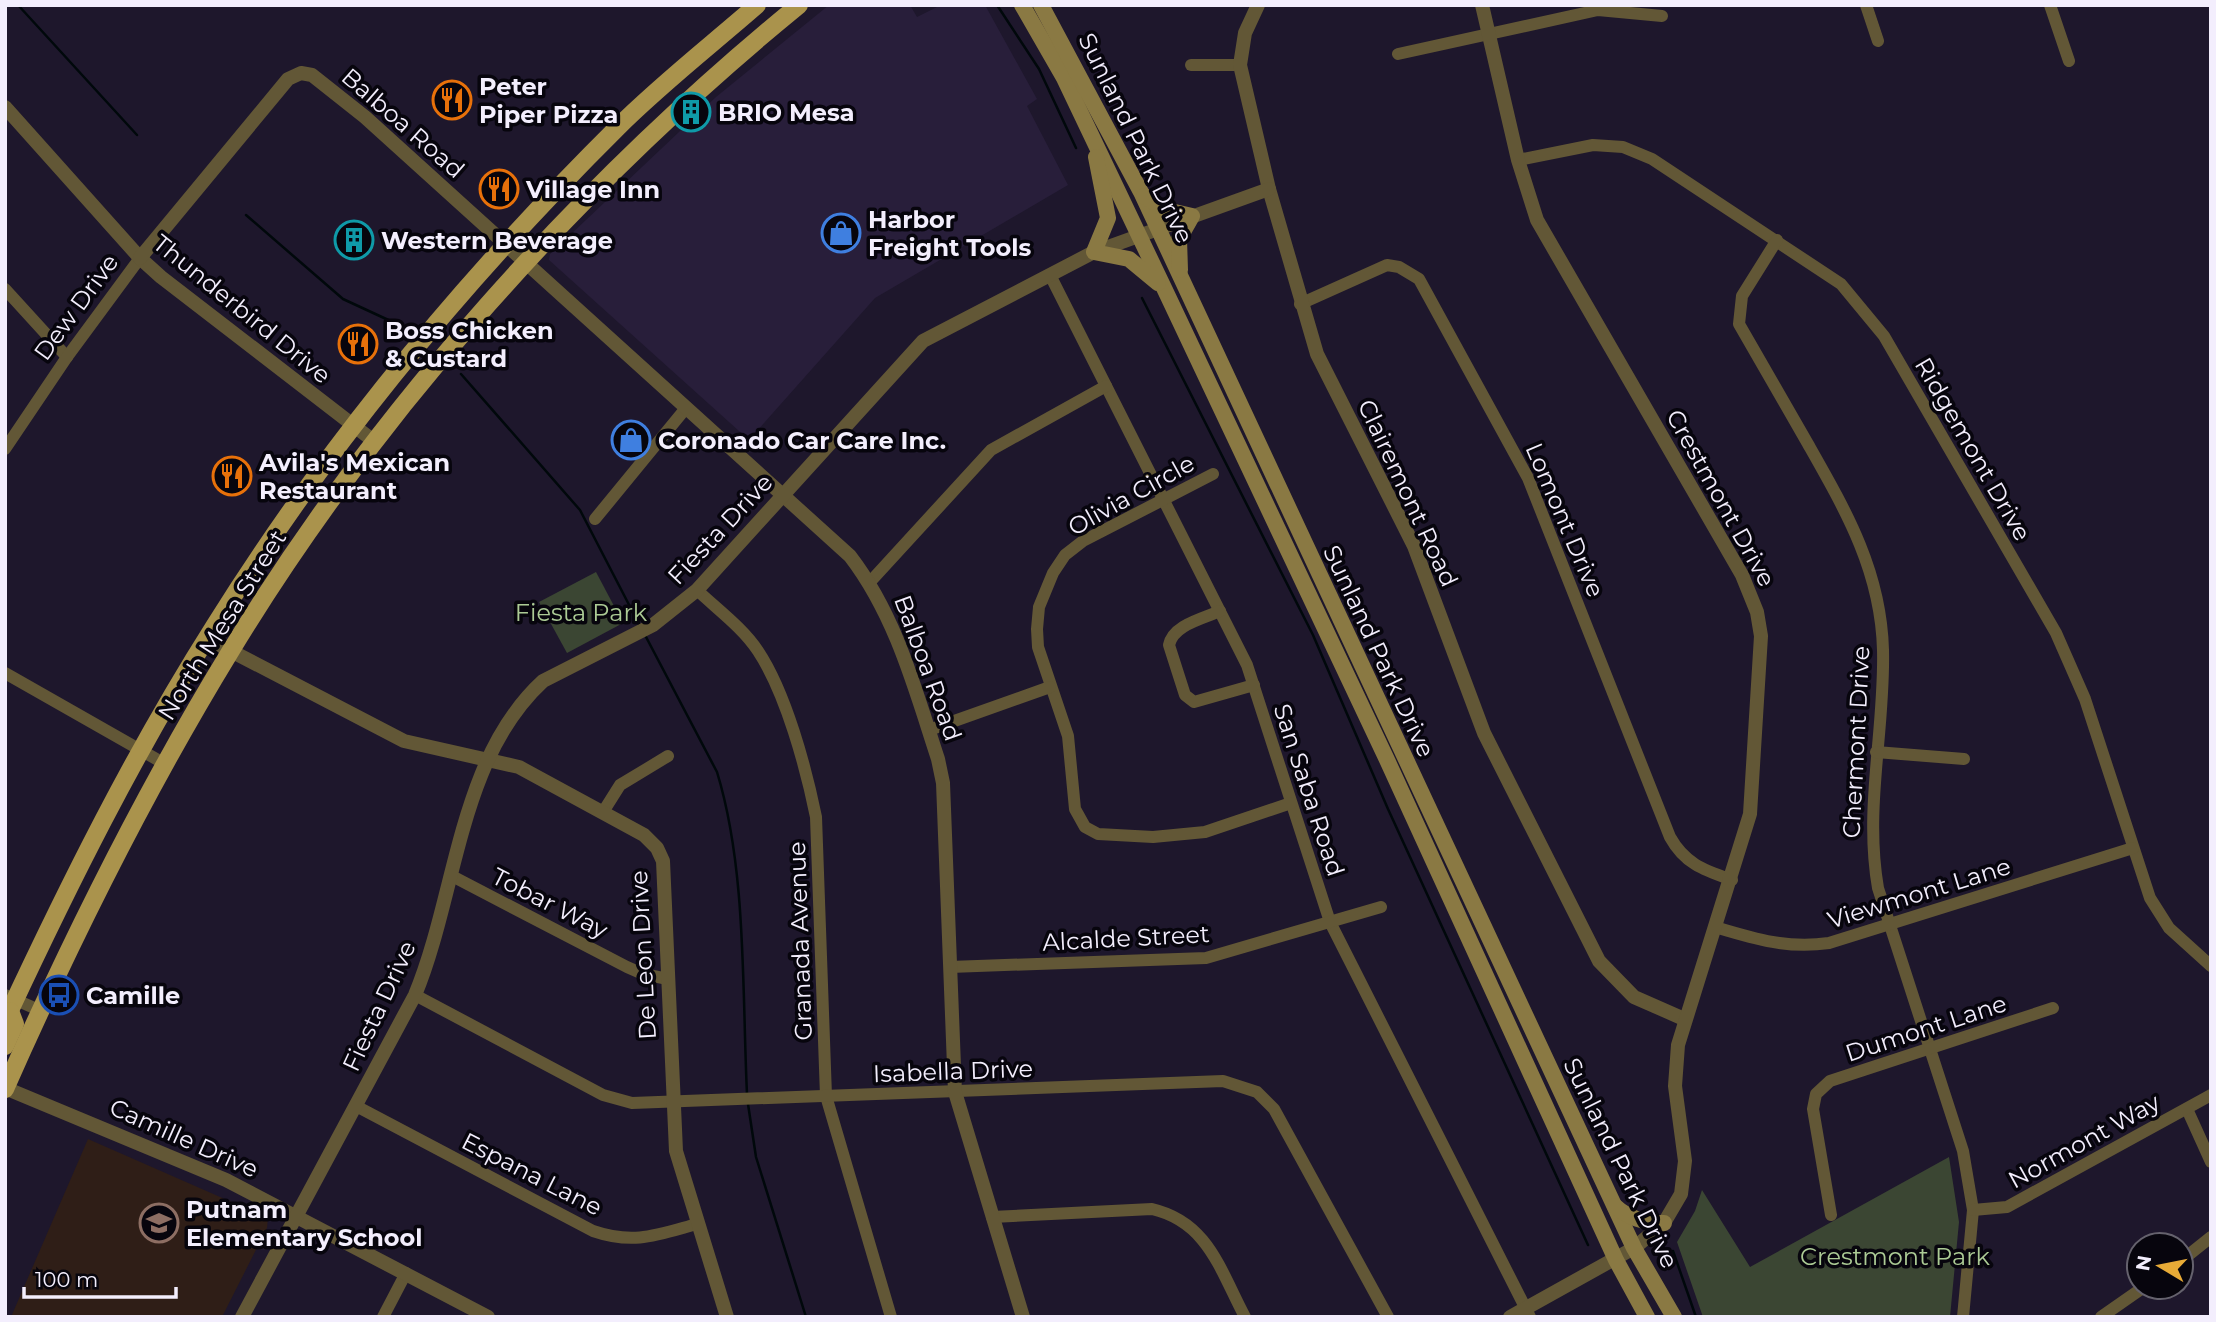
<svg xmlns="http://www.w3.org/2000/svg" width="2216" height="1322" viewBox="0 0 2216 1322" font-family="Montserrat,sans-serif">
  <rect width="100%" height="100%" fill="#1e172c"/>
  <path fill="#281e3a" d="M829 5H910L917 17 941 5H985L1037 99 1027 106 1068 185 875 298 749 440 549 260 550 254 716 97Z"/>
  <path fill="#2f1e17" d="M88 1139 268 1218 267 1228 222 1317H11Z"/>
  <g fill="#3b4633">
    <path d="M596 572 623 623 567 653 539 602Z"/>
    <path d="M1949 1157 1959 1222 1950 1317H1703L1677 1242 1695 1211 1702 1190 1750 1267Z"/>
  </g>
  <g fill="none" stroke-linecap="round" stroke-linejoin="round">
    <g stroke="#00080b" stroke-width="2.5">
      <path d="M18 5 137 135"/>
      <path d="M997 5 1039 69 1076 148"/>
      <path d="M246 215 343 299 397 324"/>
      <path d="M1142 298 1313 635 1388 809 1588 1245"/>
      <path d="M461 374 580 510 640 626"/>
      <path d="M645 635 717 772C747 870 742 991 747 1094"/>
      <path d="M748 1104 756 1157 806 1317"/>
      <path d="M1673 1251 1696 1317"/>
    </g>
    <g stroke="#625736" stroke-width="12">
      <path d="M1866 5 1878 41"/>
      <path d="M2050 5 2069 61"/>
      <path d="M1398 54 1598 10 1662 16"/>
      <path d="M1191 65H1240"/>
      <path d="M1518 160 1593 145 1623 147 1652 159 1841 284 1884 336 2056 633 2085 699 2150 898 2169 928 2211 966"/>
      <path d="M1777 240 1742 296 1739 324C1762 364 1785 404 1808 444 1846 511 1881 571 1883 650 1885 730 1864 808 1878 888L1963 1151 1973 1210 1963 1317"/>
      <path d="M1050 275 1247 665 1330 922 1530 1317"/>
      <path d="M5 289 67 357"/>
      <path d="M1300 304 1387 265 1399 267 1419 279 1528 478 1670 837C1685 864 1704 870 1732 880"/>
      <path d="M5 449 67 357 140 258"/>
      <path d="M1213 474 1083 541 1065 555 1053 573 1039 607 1037 629 1038 647 1068 736 1075 809 1085 827 1098 834 1153 837 1205 832 1291 803"/>
      <path d="M595 519 686 408"/>
      <path d="M870 582 991 450 1106 386"/>
      <path d="M697 590C717 609 743 628 758 651 786 693 806 768 816 817L826 1096 891 1317"/>
      <path d="M1220 611C1202 619 1173 625 1169 645L1185 695 1194 702 1254 685"/>
      <path d="M5 673 165 764"/>
      <path d="M929 730 1050 687"/>
      <path d="M1876 752 1964 759"/>
      <path d="M603 812 620 785 668 756"/>
      <path d="M452 876 627 967 643 974 668 979"/>
      <path d="M1715 927C1755 939 1787 949 1829 943L2133 848"/>
      <path d="M950 967 1206 958 1381 907"/>
      <path d="M5 995 41 1011"/>
      <path d="M415 995 603 1095 632 1103 1223 1081 1257 1092 1274 1109 1388 1317"/>
      <path d="M356 1106 593 1231C634 1245 657 1235 697 1224"/>
      <path d="M2187 1109 2211 1162"/>
      <path d="M1973 1210 2007 1207 2211 1095"/>
      <path d="M1831 1215 1813 1109 1816 1094 1830 1081 2053 1008"/>
      <path d="M992 1217 1152 1209C1208 1222 1220 1270 1245 1317"/>
      <path d="M2181 1261 2211 1237"/>
      <path d="M383 1317 406 1273"/>
      <path d="M2101 1317 2144 1287"/>
    </g>
    <g stroke="#625736" stroke-width="14">
      <path d="M1258 5 1245 33 1240 65 1269 189 1317 354 1414 546 1484 733 1599 961 1634 997 1684 1019"/>
      <path d="M1482 5 1518 160 1537 220 1742 575 1757 612 1761 636 1750 814 1678 1045 1675 1086 1685 1161 1681 1194 1664 1223 1634 1248 1510 1317"/>
      <path d="M5 107 140 258 161 277 375 442"/>
      <path d="M140 258 288 79 301 73 312 75 365 117 850 556C896 616 915 689 938 759L943 783 955 1092 1023 1317"/>
      <path d="M206 638 404 741 519 767 644 835 657 848 663 861 676 1151 727 1317"/>
      <path d="M5 1088 226 1180 488 1317"/>
      <path d="M242 1317 415 995C457 894 458 759 543 681L653 625 697 590 923 341 1094 252 1269 189"/>
    </g>
    <g stroke="#8a7943" stroke-width="16">
      <path d="M1022 5 1064 78 1165 290 1388 762 1616 1260 1647 1317"/>
      <path d="M1041 5 1142 194 1634 1248 1674 1317"/>
      <path d="M1096 157 1108 218 1094 252 1129 259 1158 283"/>
      <path d="M1144 196 1166 210 1192 216 1179 239 1180 270"/>
      <path d="M1615 1206C1629 1219 1645 1223 1664 1223"/>
    </g>
    <g stroke="#aa934c" stroke-width="18">
      <path d="M5 1021C68 886 135 751 215 625 328 444 466 278 617 128 661 84 710 46 757 5"/>
      <path d="M5 1046 15 1024 10 1011"/>
      <path d="M5 1089C71 940 145 791 230 652 376 411 581 183 799 5"/>
    </g>
  </g>
  <defs>
    <symbol id="restaurant-ring" viewBox="-11 -11 22 22"><circle r="9.5" fill="#07050d" stroke="#e8710a" stroke-width="1.5"/><path d="M-5-6h1v4h1v-4h1v4h1v-4h1v5L-1.5 .5V6h-2V.5L-5-1ZM5-6V6H3V1.5H1.5Q1.5-4 5-6Z" fill="#e8710a"/></symbol>
    <symbol id="building-ring" viewBox="-11 -11 22 22"><circle r="9.5" fill="#07050d" stroke="#0f9aa8" stroke-width="1.5"/><path d="M-4-6H4V6H1V3H-1V6H-4ZM-2.5-4.3h1.7v1.8h-1.7ZM.8-4.3h1.7v1.8H.8ZM-2.5-1h1.7V.8h-1.7ZM.8-1h1.7V.8H.8Z" fill="#0f9aa8"/></symbol>
    <symbol id="shop-ring" viewBox="-11 -11 22 22"><circle r="9.5" fill="#07050d" stroke="#3f7fe0" stroke-width="1.5"/><path d="M-5-2.5h2.3a2.7 3.5 0 0 1 5.4 0H5L5.5 6h-11ZM-1.5-2.5h3a1.5 2.3 0 0 0-3 0Z" fill="#3f7fe0"/></symbol>
    <symbol id="bus-ring" viewBox="-11 -11 22 22"><circle r="9.5" fill="#07050d" stroke="#1a4fb4" stroke-width="1.5"/><path d="M-5-6H5V4H4V6H2V4H-2V6H-4V4H-5ZM-3.5-4V0h7V-4ZM-3.5 1.2v1.5H-2V1.2ZM2 1.2v1.5H3.5V1.2Z" fill="#1a4fb4"/></symbol>
    <symbol id="school-ring" viewBox="-11 -11 22 22"><circle r="9.5" fill="#07050d" stroke="#8d6e63" stroke-width="1.5"/><path d="M0-5L7-2L0 1L-7-2ZM-4 1L0 2.5L4 1V4Q0 6-4 4Z" fill="#8d6e63"/></symbol>
  </defs>
  <g fill-rule="evenodd">
    <use href="#restaurant-ring" x="430" y="78" width="44" height="44"/>
    <use href="#building-ring" x="669" y="90" width="44" height="44"/>
    <use href="#restaurant-ring" x="477" y="167" width="44" height="44"/>
    <use href="#shop-ring" x="819" y="211" width="44" height="44"/>
    <use href="#building-ring" x="332" y="218" width="44" height="44"/>
    <use href="#restaurant-ring" x="336" y="322" width="44" height="44"/>
    <use href="#shop-ring" x="609" y="418" width="44" height="44"/>
    <use href="#restaurant-ring" x="210" y="454" width="44" height="44"/>
    <use href="#bus-ring" x="37" y="973" width="44" height="44"/>
    <use href="#school-ring" x="137" y="1201" width="44" height="44"/>
  </g>
  <g text-anchor="middle" dominant-baseline="central" stroke-width="7" stroke-linejoin="round" paint-order="stroke">
    <g font-size="24" font-weight="bold" fill="#f3eefd" stroke="#07050d" text-anchor="start">
      <text x="479" y="86">Peter<tspan x="479" dy="28">Piper Pizza</tspan></text>
      <text x="718" y="112">BRIO Mesa</text>
      <text x="526" y="189">Village Inn</text>
      <text x="868" y="219">Harbor<tspan x="868" dy="28">Freight Tools</tspan></text>
      <text x="381" y="240">Western Beverage</text>
      <text x="385" y="330">Boss Chicken<tspan x="385" dy="28">&amp; Custard</tspan></text>
      <text x="658" y="440">Coronado Car Care Inc.</text>
      <text x="259" y="462">Avila's Mexican<tspan x="259" dy="28">Restaurant</tspan></text>
      <text x="86" y="995">Camille</text>
      <text x="186" y="1209">Putnam<tspan x="186" dy="28">Elementary School</tspan></text>
    </g>
    <g font-size="24" fill="#f3eefd" stroke="#07050d">
      <text transform="translate(403 123) rotate(41)">Balboa Road</text>
      <text transform="translate(1136 138) rotate(64)">Sunland Park Drive</text>
      <text transform="translate(76 307) rotate(-54)">Dew Drive</text>
      <text transform="translate(242 309) rotate(39)">Thunderbird Drive</text>
      <text transform="translate(1973 449) rotate(60)">Ridgemont Drive</text>
      <text transform="translate(1408 493) rotate(65)">Clairemont Road</text>
      <text transform="translate(1131 495) rotate(-29)">Olivia Circle</text>
      <text transform="translate(1721 498) rotate(61)">Crestmont Drive</text>
      <text transform="translate(1565 520) rotate(67)">Lomont Drive</text>
      <text transform="translate(720 529) rotate(-47)">Fiesta Drive</text>
      <text transform="translate(222 625) rotate(-58)">North Mesa Street</text>
      <text transform="translate(1379 651) rotate(65)">Sunland Park Drive</text>
      <text transform="translate(928 668) rotate(70)">Balboa Road</text>
      <text transform="translate(1856 742) rotate(-87)">Chermont Drive</text>
      <text transform="translate(1309 790) rotate(72)">San Saba Road</text>
      <text transform="translate(1919 893) rotate(-17)">Viewmont Lane</text>
      <text transform="translate(550 903) rotate(27)">Tobar Way</text>
      <text transform="translate(1126 938) rotate(-3)">Alcalde Street</text>
      <text transform="translate(800 941) rotate(-92)">Granada Avenue</text>
      <text transform="translate(643 955) rotate(-93)">De Leon Drive</text>
      <text transform="translate(379 1006) rotate(-65)">Fiesta Drive</text>
      <text transform="translate(1926 1028) rotate(-18)">Dumont Lane</text>
      <text transform="translate(953 1071) rotate(-2)">Isabella Drive</text>
      <text transform="translate(184 1138) rotate(24)">Camille Drive</text>
      <text transform="translate(2084 1141) rotate(-29)">Normont Way</text>
      <text transform="translate(1621 1163) rotate(64)">Sunland Park Drive</text>
      <text transform="translate(532 1174) rotate(27)">Espana Lane</text>
    </g>
    <g font-size="24" fill="#accb95" stroke="#07050d">
      <text x="581" y="612">Fiesta Park</text>
      <text x="1895" y="1256">Crestmont Park</text>
    </g>
  </g>
  <rect width="2216" height="1322" fill="none" stroke="#f3eefd" stroke-width="14"/>
  <g transform="translate(2160 1266) rotate(280)"><circle r="33" fill="#07050d" stroke="#65626d" stroke-width="2"/>
  <path d="M0-5L12 26L0 18L-12 26Z" fill="#e8ab37"/>
  <text y="-10" font-size="19" font-weight="bold" text-anchor="middle" fill="#f3eefd">N</text>
  </g>
  <path d="M24 1287v10h152v-10" fill="none" stroke="#f3eefd" stroke-width="3.5"/>
  <text x="35" y="1287" font-size="21" fill="#f3eefd" stroke="#07050d" stroke-width="5" paint-order="stroke">100 m</text>
</svg>
